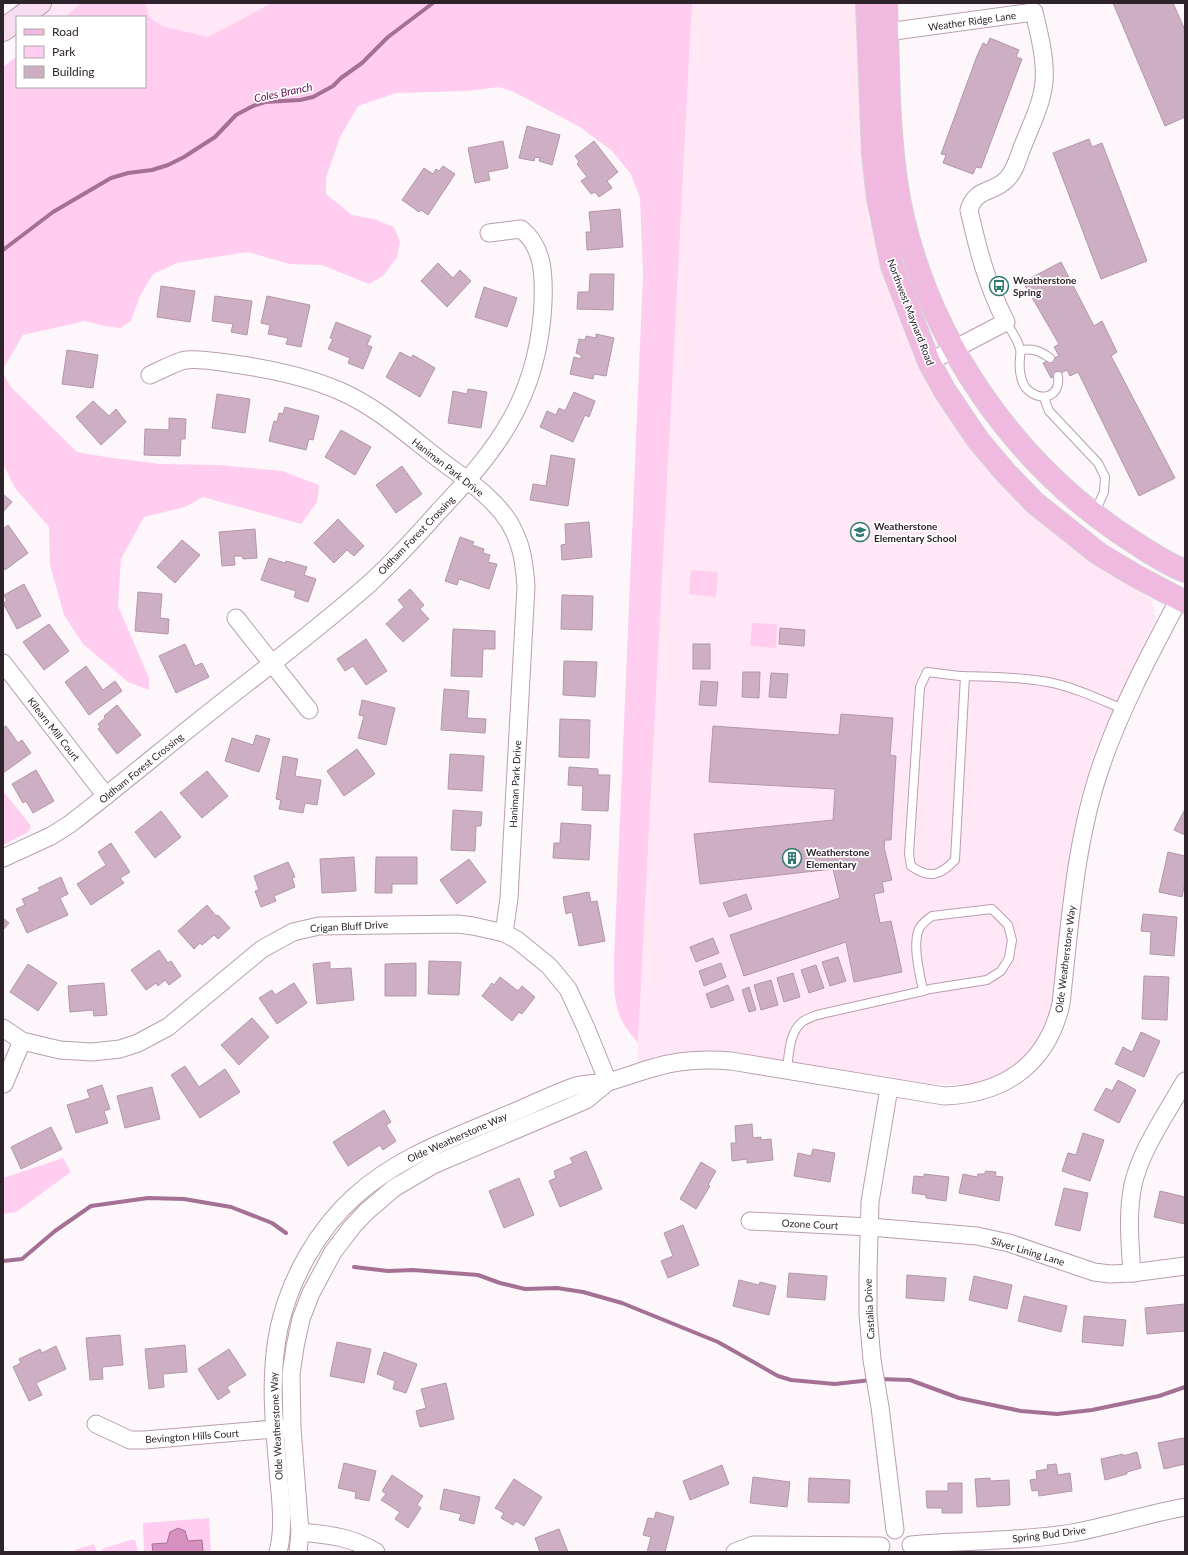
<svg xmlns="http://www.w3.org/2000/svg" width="1188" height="1555" viewBox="0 0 1188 1555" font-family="Lato,sans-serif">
  <rect width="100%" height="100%" fill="#fdf7fb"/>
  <g fill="#ffe7f6">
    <path d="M51 3H272L145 71V17H46Z"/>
    <path d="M692 3H857L868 219 920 364 965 439 1151 599 1156 618 1095 750 1080 800 1070 850 1064 917 1051 1006 1045 1029 1031 1051 1010 1070 977 1085 929 1084 832 1068 731 1054 637 1062Z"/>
  </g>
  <g fill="#ffcdef">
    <path d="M81 3H145L149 17 162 26 208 37 272 3H692L638 1042C612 1017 614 993 614 960L643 274 640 198 631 174 612 151 580 127 514 92 499 87 467 91 396 93 358 106 340 137 326 178V194L352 215 374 219 394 227 400 242 397 257 383 276 369 284 322 265 289 264 248 252 177 263 153 274 140 296 131 321 120 328 104 326 85 321 23 335 3 369V67L17 56V87H145V17H65Z"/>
    <path d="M3 373 11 387 77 452 106 457 160 464 219 465 282 471 319 485 317 502 301 524 203 497 185 507 144 517 121 559 118 606 149 678V690L128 682 83 644 64 615 50 565 49 527 15 488 3 464Z"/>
    <path d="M691 570 718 572 716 597 689 594Z"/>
    <path d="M752 623 777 624 776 648 750 646Z"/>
    <path d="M3 791 31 826 28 832 3 845Z"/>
    <path d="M63 1158 71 1172 16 1212 3 1214V1178Z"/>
    <path d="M209 1518 211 1552H144L143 1523Z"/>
    <path d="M131 1540H135L138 1552H101L104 1548Z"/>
    <path d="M94 1544 97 1552H76L75 1550Z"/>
  </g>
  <path fill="#d691c1" stroke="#a47094" d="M178 1528 185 1531 188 1541 202 1540 203 1552H153L152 1544 167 1543 170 1532Z"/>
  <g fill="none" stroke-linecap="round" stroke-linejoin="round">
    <g stroke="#a47094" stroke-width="4">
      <path d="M3 250 53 212 111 178 128 173 152 170 168 165 184 157 215 137 236 115 253 106 265 102 300 100 313 97 333 86 341 78 362 63 388 37 433 3"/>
      <path d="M3 1261 22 1259 55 1231 91 1206 148 1198 184 1199 231 1207 272 1223 286 1233"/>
      <path d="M354 1267 388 1271 413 1270 478 1275 500 1283 525 1289 557 1288 583 1292 622 1303 718 1342 778 1376 791 1380 835 1384 871 1380"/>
      <path d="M879 1379 910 1380 959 1398 1021 1411 1057 1414 1092 1410 1159 1396 1185 1387"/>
    </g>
  </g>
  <g fill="#cdaec3" stroke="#b496aa">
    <path d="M1113 3H1173L1185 30V117L1165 126Z"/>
    <path d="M990 38 1019 50 1016 57 1022 59 981 168 976 167 973 174 943 163 946 155 941 154 977 56 983 43 987 45Z"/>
    <path d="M527 126 560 135 552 165 539 161 540 158 535 157 534 161 519 158Z"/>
    <path d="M1089 139 1092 147 1102 143 1147 261 1101 279 1053 153Z"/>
    <path d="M503 141 508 168 488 172 490 180 475 183 468 148Z"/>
    <path d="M594 141 618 172 607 181 612 188 599 197 595 192 591 194 581 181 587 177 577 164 579 162 575 156Z"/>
    <path d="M443 166 455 174 428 215 421 210 419 212 402 200 424 168 433 174 436 169 439 171Z"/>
    <path d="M620 209 623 247 587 250 586 232H591L589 212Z"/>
    <path d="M1061 262 1094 326 1102 321 1117 352 1111 356 1175 478 1139 496 1078 372 1070 376 1067 370 1051 378 1043 363 1059 356 1054 347 1059 344 1023 282Z"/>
    <path d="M438 263 453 278 460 270 471 281 447 307 421 281Z"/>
    <path d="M590 274H614L613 310 577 309 578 292H589Z"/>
    <path d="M161 286 195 291 190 322 157 317Z"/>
    <path d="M484 287 517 298 507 327 475 317Z"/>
    <path d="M215 296 252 301 247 335 231 332 233 324 212 321Z"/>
    <path d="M267 296 310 305 301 347 286 344 288 338 268 334 270 325 261 323Z"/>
    <path d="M336 322 371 336 367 345 372 347 363 369 348 363 350 358 328 349 333 339 330 338Z"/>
    <path d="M596 334 614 338 606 376 594 374 593 379 570 374 574 357 581 359V355L576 353 579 339 585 340 586 336 596 338Z"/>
    <path d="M67 350 98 355 93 388 62 384Z"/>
    <path d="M400 352 411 358 413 355 435 368 420 397 386 377Z"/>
    <path d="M468 389 487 392 481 428 448 423 453 391 467 394Z"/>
    <path d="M574 392 595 401 589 417 585 415 573 442 540 427 547 411 556 415 559 408 565 411Z"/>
    <path d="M217 394 250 399 245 433 212 428Z"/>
    <path d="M93 401 109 416 116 409 126 422 101 445 76 417Z"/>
    <path d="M285 407 319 416 313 440 309 439 306 450 269 441 274 421 277 422 279 413 283 414Z"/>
    <path d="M169 418 186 419 185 439H181L180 456 144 455 145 429 169 430Z"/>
    <path d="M341 430 371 447 355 475 325 457Z"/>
    <path d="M551 455 575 459 568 506 530 500 533 484 546 486Z"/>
    <path d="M402 466 422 494 396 513 376 485Z"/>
    <path d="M3 494 12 502 3 512Z"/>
    <path d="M338 519 364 546 354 556 347 550 334 563 314 543Z"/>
    <path d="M589 522 592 557 562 560 561 545 566 544 565 524Z"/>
    <path d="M8 525 28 553 5 570 3 567V529Z"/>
    <path d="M255 529 257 558 243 559 242 556H234L235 565 222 566 219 532Z"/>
    <path d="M460 537 474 542 472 545 484 549 483 553 490 555 488 562 497 564 489 589 459 579 457 585 445 581Z"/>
    <path d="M182 540 200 555 175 583 157 567Z"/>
    <path d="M269 558 285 563 286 561 307 567 304 575 316 579 308 602 294 597 296 591 261 580Z"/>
    <path d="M24 584 41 616 17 629 3 603 7 601 4 595Z"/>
    <path d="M410 589 424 605 420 609 429 619 403 642 386 624 404 607 398 600Z"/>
    <path d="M138 592 162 594 160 618 169 619 168 634 135 631Z"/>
    <path d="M562 595 593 596 592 630 561 629Z"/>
    <path d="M49 624 69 651 44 670 23 642Z"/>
    <path d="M780 628 805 630 804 646 779 644Z"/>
    <path d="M453 629 495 631V649H483L482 677 451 676Z"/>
    <path d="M366 639 387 671 366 685 353 666 345 671 337 659Z"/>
    <path d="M185 644 195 666 202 663 209 677 176 693 159 656Z"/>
    <rect x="693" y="644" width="17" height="25"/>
    <path d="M564 661 597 662 595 697 563 695Z"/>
    <path d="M86 666 103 690 115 681 122 691 89 715 65 682Z"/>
    <path d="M743 672H760L759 698 742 697Z"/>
    <path d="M771 673 788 674 786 698 769 697Z"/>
    <path d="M701 681 718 682 716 706 699 705Z"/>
    <path d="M444 689 469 691 467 718 486 719 485 733 441 730Z"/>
    <path d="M362 700 395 708 386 745 358 738 364 716 359 715Z"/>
    <path d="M117 705 141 735 117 754 98 729 100 727 98 724 105 718 104 716Z"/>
    <path d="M841 714 893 718 890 755 896 756 891 840H885L884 847 892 880 882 882 884 892 874 894 880 923 891 921 902 972 854 982 846 942 744 976 730 935 840 898 833 869 700 884 694 834 833 820 835 789 709 782 713 726 839 735Z"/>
    <path d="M560 719 590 720 589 758 559 757Z"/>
    <path d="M6 726 18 743 22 740 31 753 3 773V728Z"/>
    <path d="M256 735 270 739 259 772 225 761 232 738 253 745Z"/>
    <path d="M357 749 375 774 344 796 327 771Z"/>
    <path d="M450 754 484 756 482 791 448 789Z"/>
    <path d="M283 756 298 759 295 776 321 780 317 805 305 803 303 813 279 809 281 800 276 799Z"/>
    <path d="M569 767 598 769V775H610L608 811 582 810 583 786 568 785Z"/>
    <path d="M36 770 54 801 33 813 26 801 23 803 12 784Z"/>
    <path d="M207 771 228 796 202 818 180 793Z"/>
    <path d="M1185 809V835L1174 830Z"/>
    <path d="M453 810 482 812 481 826H476L475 851 451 850Z"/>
    <path d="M161 811 181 837 155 858 135 832Z"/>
    <path d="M561 823 591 825 589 860 553 858 554 843H560Z"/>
    <path d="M111 843 130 872 120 878 124 883 91 905 77 884 106 865 98 852Z"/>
    <path d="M1168 852 1185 856V882L1182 897 1159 892Z"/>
    <path d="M354 857 356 891 322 893 320 859Z"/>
    <path d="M376 857H417V884H392V893H375Z"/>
    <path d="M469 859 486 882 457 904 440 880Z"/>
    <path d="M288 862 295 877 292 878 295 887 274 896 276 901 261 907 255 891 259 890 254 876Z"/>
    <path d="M61 877 68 894 60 898 68 915 27 933 16 909 25 905 22 899 40 891 38 888Z"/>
    <path d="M589 892 591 902 597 901 605 941 579 946 572 912 566 914 563 897Z"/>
    <path d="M746 894 752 909 729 917 723 903Z"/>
    <path d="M207 905 216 916 218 915 230 928 218 939 214 935 202 945 200 943 194 949 178 931Z"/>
    <path d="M1143 914 1177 917 1174 956 1150 954 1151 932 1141 931Z"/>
    <path d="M3 918 9 923 3 930Z"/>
    <path d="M713 938 719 953 696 962 690 947Z"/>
    <path d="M159 950 168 963 171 961 181 976 169 985 165 980 158 986 156 983 146 990 131 970Z"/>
    <path d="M838 957 846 981 830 986 822 962Z"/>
    <path d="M429 961 461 962 459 995 428 994Z"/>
    <path d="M330 962V969L351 968 354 1000 317 1004 313 964Z"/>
    <path d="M416 963V996H385V964Z"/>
    <path d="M721 963 726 977 704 986 699 971Z"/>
    <path d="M28 964 57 983 38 1011 10 992Z"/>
    <path d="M816 965 824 988 809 993 801 970Z"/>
    <path d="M793 973 800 997 784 1002 777 978Z"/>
    <path d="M1144 976 1169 977 1167 1020 1142 1019Z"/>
    <path d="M500 977 518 991 522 986 535 997 522 1014 519 1012 512 1021 482 996 492 983 494 985Z"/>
    <path d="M771 980 778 1005 761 1010 754 985Z"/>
    <path d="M104 983 107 1015 94 1016 93 1010 70 1012 68 986Z"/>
    <path d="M294 983 307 1003 277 1024 259 998 272 990 275 995Z"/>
    <path d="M728 985 734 1000 711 1008 706 994Z"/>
    <path d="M749 987 756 1010 749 1012 742 990Z"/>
    <path d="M252 1018 269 1037 239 1065 221 1045Z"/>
    <path d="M1141 1032 1160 1041 1144 1077 1115 1064 1123 1047 1132 1052Z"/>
    <path d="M185 1066 199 1087 225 1069 240 1092 200 1118 171 1075Z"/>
    <path d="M1118 1080 1136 1090 1119 1123 1094 1110 1106 1088 1112 1091Z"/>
    <path d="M102 1085 110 1109 104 1111 108 1123 76 1133 67 1105 90 1098 87 1090Z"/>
    <path d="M152 1087 160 1119 125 1128 117 1096Z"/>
    <path d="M384 1110 391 1122 386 1125 396 1141 383 1150 380 1145 348 1166 333 1142Z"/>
    <path d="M752 1124 753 1138 761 1137V1140L771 1139 773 1160 747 1163V1159L732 1161 731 1143H736L735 1126Z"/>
    <path d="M51 1127 62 1149 21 1169 11 1147Z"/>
    <path d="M1083 1133 1104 1140 1090 1181 1062 1171 1068 1153 1076 1155Z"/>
    <path d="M813 1149 835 1153 830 1182 794 1176 798 1153 811 1156Z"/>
    <path d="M586 1151 602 1189 560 1207 549 1181 556 1178 554 1171 573 1163 570 1158Z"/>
    <path d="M701 1162 716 1171 708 1185 710 1186 696 1209 680 1199Z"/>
    <path d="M986 1171 996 1172 995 1176 1003 1177 999 1201 959 1193 963 1174 977 1177 978 1174H984Z"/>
    <path d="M924 1174 949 1177 946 1201 926 1198V1195L912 1193 914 1176 924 1177Z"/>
    <path d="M519 1178 534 1215 504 1228 489 1191Z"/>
    <path d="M1064 1188 1088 1193 1080 1231 1055 1225Z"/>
    <path d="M1160 1191 1185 1197V1224L1154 1217Z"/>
    <path d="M683 1225 699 1265 668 1278 661 1261 673 1256 664 1233Z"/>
    <path d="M789 1273 827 1276 825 1300 787 1297Z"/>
    <path d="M907 1275 946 1278 944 1301 906 1298Z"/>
    <path d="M974 1276 1012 1285 1007 1309 969 1300Z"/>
    <path d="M739 1280 759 1285 760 1282 776 1286 769 1315 733 1306Z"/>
    <path d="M1024 1296 1067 1306 1061 1332 1018 1321Z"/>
    <path d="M1185 1304V1331L1147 1334 1145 1308Z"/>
    <path d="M1084 1316 1126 1320 1123 1346 1082 1342Z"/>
    <path d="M120 1335 123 1365 102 1367 103 1379 90 1380 86 1338Z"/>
    <path d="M337 1342 371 1349 364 1383 330 1376Z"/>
    <path d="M185 1345 187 1372 163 1374 164 1387 149 1389 145 1349Z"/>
    <path d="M56 1346 66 1369 36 1383 42 1395 29 1401 13 1367 21 1363 19 1359 40 1349 42 1353Z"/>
    <path d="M229 1349 246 1375 227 1387 230 1392 218 1400 198 1369Z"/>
    <path d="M384 1352 417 1364 406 1393 393 1389 395 1381 377 1374Z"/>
    <path d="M446 1383 454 1419 420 1427 416 1411 426 1408 421 1389Z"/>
    <path d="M1183 1438 1185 1440V1464L1164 1469 1158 1443Z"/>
    <path d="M1137 1452 1141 1468 1127 1472V1474L1105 1480 1101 1459 1123 1454V1456Z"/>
    <path d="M344 1463 376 1471 369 1501 355 1498 356 1492 338 1488Z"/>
    <path d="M1056 1464 1058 1475 1070 1473 1072 1491 1039 1496 1038 1490 1032 1491 1030 1480 1037 1479 1036 1471 1048 1469 1047 1465Z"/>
    <path d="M722 1465 729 1484 690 1500 683 1481Z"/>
    <path d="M392 1475 423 1496 417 1505 421 1508 408 1528 395 1519 400 1512 381 1500 386 1494 382 1491Z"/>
    <path d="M753 1477 790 1482 787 1507 750 1503Z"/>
    <path d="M809 1478 850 1480 849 1503 808 1502Z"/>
    <path d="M990 1478V1481L1009 1480 1010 1505 977 1507 975 1479Z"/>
    <path d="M514 1479 542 1497 524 1526 516 1521 513 1525 501 1518 504 1513 495 1508Z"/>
    <path d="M948 1483H962V1513H942V1508H927L926 1491H948Z"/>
    <path d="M444 1489 480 1497 474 1524 459 1520 461 1514 440 1509Z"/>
    <path d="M656 1512 674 1517 665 1552H647L651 1537 643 1535 648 1518 654 1519Z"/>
    <path d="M559 1529 568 1552H540L535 1538Z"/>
  </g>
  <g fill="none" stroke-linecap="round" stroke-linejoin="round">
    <defs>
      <g id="lane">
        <path d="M1006 322C1011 330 1018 340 1020 349 1021 352 1020 355 1020 358 1019 367 1020 381 1026 388 1039 403 1061 398 1058 376"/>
        <path d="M1021 350C1033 348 1040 351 1050 358"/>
        <path d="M1044 398 1049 411 1098 463 1105 477 1104 492 1095 512"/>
        <path d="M965 676 955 860C940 876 929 879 911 866L909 854 920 687 927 672 960 676H965C991 677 1024 677 1048 682 1074 687 1099 699 1123 709"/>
        <path d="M787 1070C789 1054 789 1033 802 1022 806 1019 812 1017 817 1015L923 991 930 989 987 980 1001 971 1009 958 1012 940 1008 925 992 909 932 916C927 920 922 923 919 929 912 945 920 974 923 991"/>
      </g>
      <g id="street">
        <path d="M887 32 1034 12C1039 33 1046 60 1044 82 1042 103 1032 123 1024 143 1019 154 1016 170 1007 179 993 194 976 187 969 210 978 250 987 285 1006 322L929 362"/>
        <path d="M150 375C159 371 178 361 186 360 201 358 225 363 241 365 275 370 308 377 340 391 379 408 411 438 444 463 468 481 493 497 509 522 522 544 524 561 526 586L509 898 504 933"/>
        <path d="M236 618 309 710"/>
        <path d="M3 663 106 796"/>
        <path d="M3 858 51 836 70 824C127 780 181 734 238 690 282 656 327 621 369 584 394 561 417 536 439 511 465 484 491 455 509 423 530 387 541 345 543 303 544 277 544 247 521 229L489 233"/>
        <path d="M3 1028 22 1041 60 1050 92 1052 120 1049 138 1043 168 1027 262 949 293 932 319 926 458 924 473 926 504 933 517 940 549 966 568 989 586 1028 608 1082"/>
        <path d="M4 1084 22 1041"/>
        <path d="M889 1088 870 1202 868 1272V1314L872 1360 880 1407 895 1530"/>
        <path d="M750 1221 870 1227 977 1236 1009 1243 1094 1272 1110 1274 1132 1273 1185 1266"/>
        <path d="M1132 1273C1130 1244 1127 1214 1133 1185 1140 1151 1168 1111 1185 1081"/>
        <path d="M96 1424 130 1440H145L285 1428"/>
        <path d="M300 1532C330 1535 349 1536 376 1552"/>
        <path d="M911 1545C965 1540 1019 1542 1072 1533 1110 1526 1147 1514 1185 1507"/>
        <path d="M278 1552C285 1526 280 1496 278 1469 274 1422 269 1375 279 1328 290 1279 317 1230 355 1196 397 1158 448 1140 500 1118 525 1108 550 1095 576 1086 587 1083 600 1084 611 1081 626 1077 641 1071 656 1067 680 1060 706 1059 731 1061L944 1096C1005 1094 1047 1064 1061 1004 1070 923 1075 840 1102 763 1122 706 1151 652 1179 599"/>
        <path d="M298 1552 300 1532 292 1428 291 1374 295 1347 301 1319 311 1293 333 1252 352 1227 366 1212 394 1188 433 1165 586 1100 608 1082"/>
        <path d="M735 1552 753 1545 881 1546"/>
      </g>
      <g id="secondary">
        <path d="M21 17 40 3"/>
        <path d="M3 30 17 20"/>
      </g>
      <g id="primary">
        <path d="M867 3 873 154 878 199 892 266 929 362 945 391 978 440 1005 472 1035 503 1099 554 1136 576 1185 602"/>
        <path d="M886 3C889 74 887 148 903 218 933 344 1011 457 1117 531 1138 545 1161 561 1185 571"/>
      </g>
    </defs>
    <use href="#lane" stroke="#bb9db1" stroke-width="10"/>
    <use href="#street" stroke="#bb9db1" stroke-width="19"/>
    <use href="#secondary" stroke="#bb9db1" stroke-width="24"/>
    <use href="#primary" stroke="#d5d3d5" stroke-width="24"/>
    <use href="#lane" stroke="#fff" stroke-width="8"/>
    <use href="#street" stroke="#fff" stroke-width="17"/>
    <use href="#secondary" stroke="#f8dcf0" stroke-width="22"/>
    <use href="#primary" stroke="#f0b9e0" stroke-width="22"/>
  </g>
  <defs>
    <symbol id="bus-ring" viewBox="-11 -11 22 22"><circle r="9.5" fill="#fff" stroke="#317973" stroke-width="1.5"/><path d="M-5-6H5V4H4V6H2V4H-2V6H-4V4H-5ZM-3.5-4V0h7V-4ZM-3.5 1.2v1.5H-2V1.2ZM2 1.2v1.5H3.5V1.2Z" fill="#317973"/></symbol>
    <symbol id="school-ring" viewBox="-11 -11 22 22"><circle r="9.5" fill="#fff" stroke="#317973" stroke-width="1.5"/><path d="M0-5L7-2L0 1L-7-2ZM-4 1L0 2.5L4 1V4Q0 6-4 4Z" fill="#317973"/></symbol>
    <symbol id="building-ring" viewBox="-11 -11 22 22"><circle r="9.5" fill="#fff" stroke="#317973" stroke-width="1.5"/><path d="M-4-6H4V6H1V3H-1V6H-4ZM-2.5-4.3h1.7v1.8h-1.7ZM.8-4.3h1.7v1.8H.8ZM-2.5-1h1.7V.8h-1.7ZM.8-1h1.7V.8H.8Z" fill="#317973"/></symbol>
  </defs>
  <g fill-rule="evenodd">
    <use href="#bus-ring" x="988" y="275" width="22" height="22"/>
    <use href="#school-ring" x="849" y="521" width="22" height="22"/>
    <use href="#building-ring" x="781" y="847" width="22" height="22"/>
  </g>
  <g text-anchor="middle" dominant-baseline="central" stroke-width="3.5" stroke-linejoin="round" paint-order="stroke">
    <g font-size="10" fill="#2f232b" stroke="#fff">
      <text transform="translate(972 21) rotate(-8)">Weather Ridge Lane</text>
      <text transform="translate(911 312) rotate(69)">Northwest Maynard Road</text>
      <text transform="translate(448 467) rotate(38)">Haniman Park Drive</text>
      <text transform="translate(416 535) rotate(-46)">Oldham Forest Crossing</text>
      <text transform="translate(54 729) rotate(52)">Kilearn Mill Court</text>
      <text transform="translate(141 768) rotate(-39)">Oldham Forest Crossing</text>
      <text transform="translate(515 784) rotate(-87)">Haniman Park Drive</text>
      <text transform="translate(349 926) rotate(-3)">Crigan Bluff Drive</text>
      <text transform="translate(1065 959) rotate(-83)">Olde Weatherstone Way</text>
      <text transform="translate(457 1137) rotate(-24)">Olde Weatherstone Way</text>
      <text transform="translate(810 1224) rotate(3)">Ozone Court</text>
      <text transform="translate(1028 1251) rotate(17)">Silver Lining Lane</text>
      <text transform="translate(869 1309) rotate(-93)">Castalia Drive</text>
      <text transform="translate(276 1426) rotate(-93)">Olde Weatherstone Way</text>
      <text transform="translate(192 1436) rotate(-4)">Bevington Hills Court</text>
      <text transform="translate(1049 1534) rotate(-7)">Spring Bud Drive</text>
    </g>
    <g font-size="10" font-weight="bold" fill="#2f232b" stroke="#fff" text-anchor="start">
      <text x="1013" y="280">Weatherstone<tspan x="1013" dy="12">Spring</tspan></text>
      <text x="874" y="526">Weatherstone<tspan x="874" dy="12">Elementary School</tspan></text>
      <text x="806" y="852">Weatherstone<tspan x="806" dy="12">Elementary</tspan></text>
    </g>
    <g font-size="11" font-style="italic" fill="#610f50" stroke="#fff">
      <text transform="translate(283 92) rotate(-12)">Coles Branch</text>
    </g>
  </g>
  <rect width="1188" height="1555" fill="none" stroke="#2f232b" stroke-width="8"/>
  <rect x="16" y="16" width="130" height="72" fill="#ffffff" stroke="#aca7aa"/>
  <rect x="24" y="29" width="20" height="6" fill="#f0b9e0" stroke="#aca7aa"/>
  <text x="52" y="36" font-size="12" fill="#2f232b">Road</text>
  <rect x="24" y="46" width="20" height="12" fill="#ffcdef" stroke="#aca7aa"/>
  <text x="52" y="56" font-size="12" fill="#2f232b">Park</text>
  <rect x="24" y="66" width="20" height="12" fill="#cdaec3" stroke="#aca7aa"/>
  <text x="52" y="76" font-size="12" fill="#2f232b">Building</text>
</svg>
